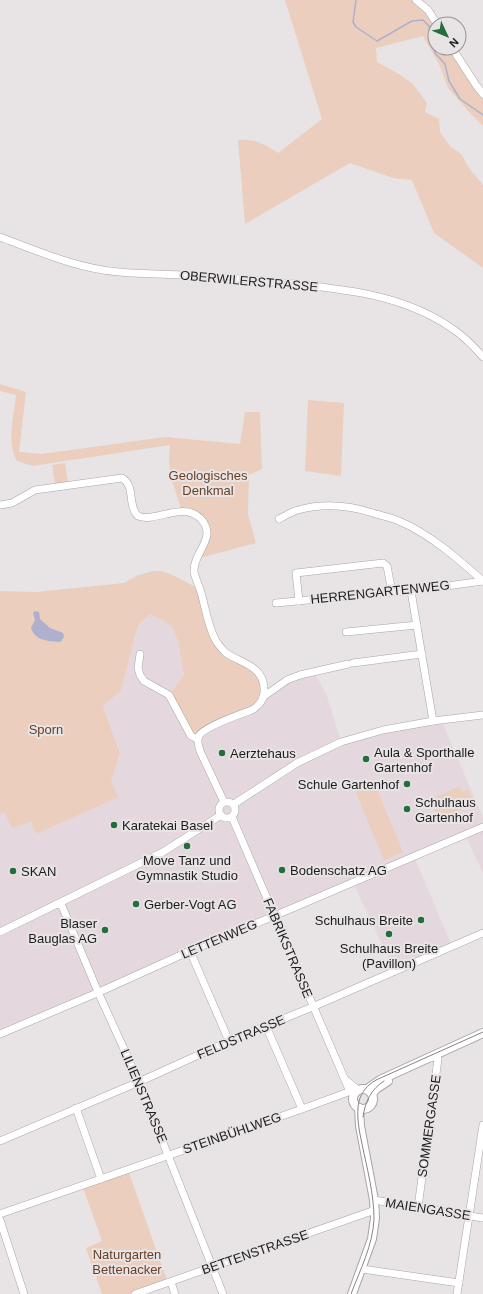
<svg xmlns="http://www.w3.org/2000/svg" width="483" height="1294" viewBox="0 0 483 1294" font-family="Arial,sans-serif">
  <rect width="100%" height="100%" fill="#e8e4e6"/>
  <path fill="#e4d8de" d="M149 615H152L163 620 172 627 178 641 184 676 191 736 287 680 314 672 327 696 341 741 442 722 483 817V873L465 835 414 856 452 946 395 971 353 883 0 1034V814L4 812 31 822 36 834 111 781 120 752 103 706 121 691 138 625Z"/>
  <g fill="#ebcebd">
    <path d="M285 0H415L424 11 435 26V48H449L474 87 483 98V126L470 113 448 88 439 64 423 36 376 48 377 62 399 74 413 84 427 103 425 112 439 119 440 132 450 146 461 154 469 168 483 185V268L434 233 412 180 393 178 350 163 245 224 238 140C255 139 263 143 278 153L322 119Z"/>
    <path d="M0 384 26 392 19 452 42 454 165 437 240 444 245 412H260L262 469 249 475 248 514 256 543 196 559 207 534 200 518 182 511 171 478 169 459 170 445 33 466 17 461C6 443 14 416 16 395L0 391Z"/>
    <path d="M308 400 344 403 341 476 305 471Z"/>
    <path d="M65 463 68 482 55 484 52 465Z"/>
    <path d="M154 571C171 570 184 583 199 588L219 645 246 663 264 684 258 706 205 729 198 739 191 736 169 695 184 675 178 641 172 627 163 620 152 615H149L138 625 121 691 103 706 120 753 111 781 118 797 36 834 31 822 12 828 4 812 0 814V591L36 592 124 583 138 575Z"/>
    <path d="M373 780 403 852 384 860 354 788Z"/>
    <path d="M460 786 462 792 468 789 473 801 467 803 469 806 439 819 431 799Z"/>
    <path d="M128 1170 168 1283 135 1294H102L86 1248 102 1241 82 1185Z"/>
  </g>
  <path fill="#aeb0cd" d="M35 611 39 612 40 619 50 628 63 633C65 637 63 639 60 642 48 641 35 641 31 628L35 620 33 613Z"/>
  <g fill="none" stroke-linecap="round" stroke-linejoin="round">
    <path stroke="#aeb0cd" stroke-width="1.5" d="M356 0 353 22 356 27 377 41 412 21 423 20 429 26 435 53 445 64 449 81 460 99 483 115"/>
    <defs>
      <g id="minor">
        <path d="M416 0 428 10 437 24"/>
        <path d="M452 48 476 85 483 94"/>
        <path d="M0 237C37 251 79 269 119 272 141 274 163 274 185 275 222 277 258 280 294 284 351 290 409 296 457 332 467 339 475 348 483 357"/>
        <path d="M0 505 12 503 35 490 122 478C136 486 127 506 138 516 156 523 182 501 200 518 219 538 193 551 194 572 195 577 198 584 200 589 205 605 207 623 215 639 217 643 222 649 226 653 241 663 263 666 264 688 265 698 260 705 252 710 241 714 203 727 199 736 196 740 199 746 200 751L224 802"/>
        <path d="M279 519C285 516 291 512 298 510 323 503 348 505 373 513 381 516 391 517 399 521 430 534 458 559 483 581"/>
        <path d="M411 591 433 721"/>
        <path d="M299 601 296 573 383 563 387 566 392 592"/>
        <path d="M276 603 392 592 411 591 483 581"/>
        <path d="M346 632 417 625"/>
        <path d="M140 654 138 668 140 675 144 681 169 695 191 736 198 739"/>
        <path d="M353 663 422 654"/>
        <path d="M263 697 287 680 300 675 348 664"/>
        <circle cx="227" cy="810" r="8"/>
        <path d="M234 804 297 763 341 742 383 730 433 721 483 715"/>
        <path d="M232 817 348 1087 353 1093"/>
        <path d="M56 904 62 906 98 992 139 1082 223 1294"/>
        <path d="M0 932 163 852 221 815"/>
        <path d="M190 951 229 1041"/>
        <path d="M266 1026 302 1109"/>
        <path d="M0 1034 97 993 190 951 274 916 483 827"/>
        <path d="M347 1081 358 1090"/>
        <path d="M76 1108 101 1179"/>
        <path d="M0 1141 141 1081 229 1041 310 1008 483 933"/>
        <path d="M374 1200 483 1218"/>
        <path d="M418 1207 438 1059 437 1056 431 1058"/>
        <path d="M0 1214 302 1109 351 1091"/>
        <path d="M0 1220 24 1294"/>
        <path d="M362 1269 459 1283"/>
        <path d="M171 1282 175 1294"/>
        <path d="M135 1294 375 1210"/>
        <path d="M457 1294 483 1125"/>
      </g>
      <g id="major">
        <circle cx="363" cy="1099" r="10"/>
        <path d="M367 1089 380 1080 483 1033"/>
        <path d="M372 1094 376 1089 388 1081"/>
        <path d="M352 1294 372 1239 375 1218 374 1200 360 1126 359 1108"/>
      </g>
    </defs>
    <use href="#minor" stroke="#a9a5a7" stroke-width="8"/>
    <use href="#major" stroke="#a9a5a7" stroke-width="10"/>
    <use href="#minor" stroke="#fff" stroke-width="7"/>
    <use href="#major" stroke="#fff" stroke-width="8"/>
    <g stroke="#878485" stroke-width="1">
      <path d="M363 1117C365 1102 371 1089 384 1081"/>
      <path d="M351 1294C360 1270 373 1245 374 1219 374 1194 367 1168 362 1144 359 1130 356 1115 359 1101 362 1092 367 1085 376 1080L483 1032"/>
    </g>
  </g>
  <g fill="#256d3a" stroke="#e8e4e6" stroke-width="1.5">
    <circle cx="222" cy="753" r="4"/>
    <circle cx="366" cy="759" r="4"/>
    <circle cx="407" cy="784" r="4"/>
    <circle cx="407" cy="809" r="4"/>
    <circle cx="114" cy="825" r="4"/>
    <circle cx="187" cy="846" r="4"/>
    <circle cx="282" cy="870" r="4"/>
    <circle cx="13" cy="871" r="4"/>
    <circle cx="136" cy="904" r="4"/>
    <circle cx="421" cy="920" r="4"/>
    <circle cx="105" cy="930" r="4"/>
    <circle cx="389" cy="934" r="4"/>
  </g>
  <g text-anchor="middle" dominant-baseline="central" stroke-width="4" stroke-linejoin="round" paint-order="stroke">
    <g font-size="13" fill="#1d1c1c" stroke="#e8e4e6">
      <text transform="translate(249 281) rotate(5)">OBERWILERSTRASSE</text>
      <text transform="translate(380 592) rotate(-6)">HERRENGARTENWEG</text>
      <text transform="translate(219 939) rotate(-23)">LETTENWEG</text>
      <text transform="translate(288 948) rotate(67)">FABRIKSTRASSE</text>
      <text transform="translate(241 1037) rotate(-23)">FELDSTRASSE</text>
      <text transform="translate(144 1096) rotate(67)">LILIENSTRASSE</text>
      <text transform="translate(429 1126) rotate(-82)">SOMMERGASSE</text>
      <text transform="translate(232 1133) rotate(-19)">STEINBÜHLWEG</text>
      <text transform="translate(428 1209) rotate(9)">MAIENGASSE</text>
      <text transform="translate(255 1252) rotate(-19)">BETTENSTRASSE</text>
    </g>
    <g font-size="13" fill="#683e24" stroke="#e8e4e6">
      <text x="208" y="475">Geologisches<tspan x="208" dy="15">Denkmal</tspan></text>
      <text x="46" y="729">Sporn</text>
      <text x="127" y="1254">Naturgarten<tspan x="127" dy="15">Bettenacker</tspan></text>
    </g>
    <g font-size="13" fill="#1d1c1c" stroke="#e8e4e6" text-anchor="start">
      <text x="374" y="752">Aula &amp; Sporthalle<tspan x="374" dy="15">Gartenhof</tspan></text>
      <text x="230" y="753">Aerztehaus</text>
      <text x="399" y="784" text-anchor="end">Schule Gartenhof</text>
      <text x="415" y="802">Schulhaus<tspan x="415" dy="15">Gartenhof</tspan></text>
      <text x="122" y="825">Karatekai Basel</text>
      <text x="187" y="860" text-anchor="middle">Move Tanz und<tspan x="187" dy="15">Gymnastik Studio</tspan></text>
      <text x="290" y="870">Bodenschatz AG</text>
      <text x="21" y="871">SKAN</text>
      <text x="144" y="904">Gerber-Vogt AG</text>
      <text x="413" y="920" text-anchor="end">Schulhaus Breite</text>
      <text x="97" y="923" text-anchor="end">Blaser<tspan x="97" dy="15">Bauglas AG</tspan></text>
      <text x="389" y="948" text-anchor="middle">Schulhaus Breite<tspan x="389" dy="15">(Pavillon)</tspan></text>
    </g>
  </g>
  <g transform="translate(447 36) rotate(134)"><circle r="19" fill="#e8e4e6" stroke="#979495"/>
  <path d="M0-3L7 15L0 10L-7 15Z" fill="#256d3a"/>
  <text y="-6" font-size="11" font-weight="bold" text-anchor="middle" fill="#1d1c1c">N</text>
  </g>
</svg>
